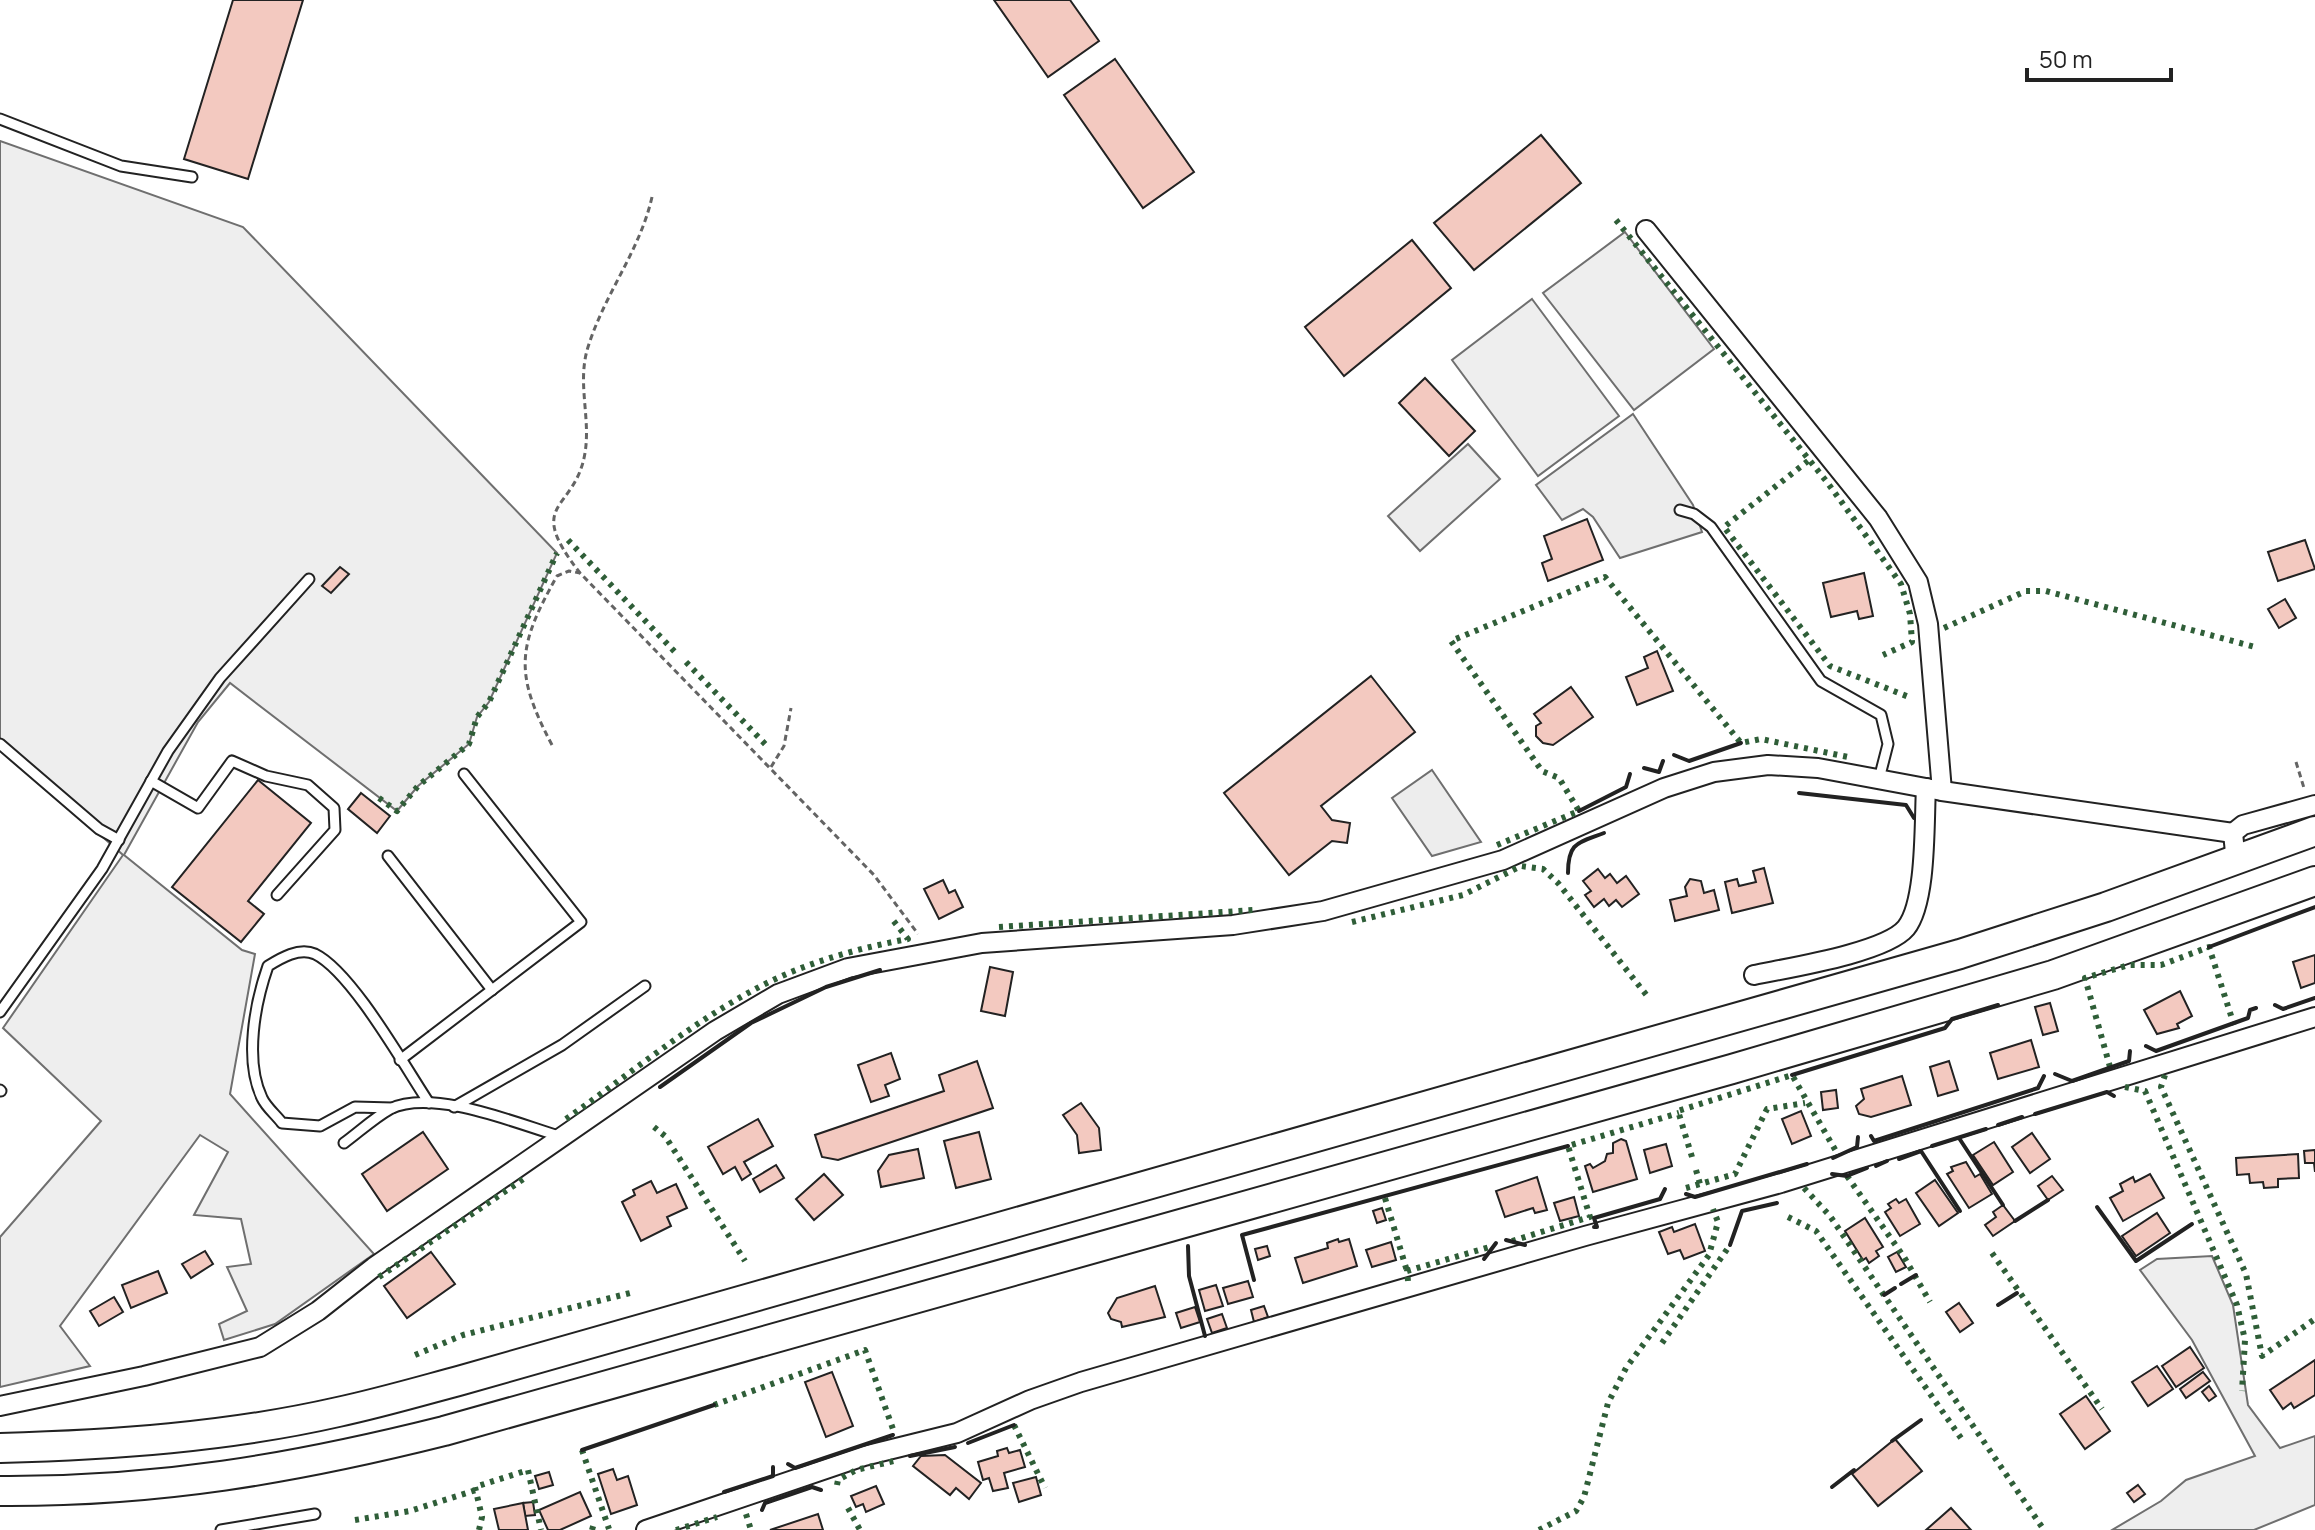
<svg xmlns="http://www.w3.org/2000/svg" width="2315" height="1530" viewBox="0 0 2315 1530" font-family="Manrope,sans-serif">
  <rect width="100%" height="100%" fill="#fff"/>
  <g fill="#eee" stroke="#6f6f6f" stroke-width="2">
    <path d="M0 141 243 227 557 553 489 702 477 717 469 744 418 786 397 811 230 683 198 722 124 855 242 950 255 954 230 1094 374 1254 275 1324 224 1340 219 1324 247 1311 227 1267 251 1264 241 1219 194 1215 228 1152 200 1135 60 1326 90 1366 0 1387V1237L101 1121 3 1028 123 855 0 746Z"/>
    <path d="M1625 232 1714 349 1634 410 1543 293Z"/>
    <path d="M1532 299 1619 416 1538 476 1452 360Z"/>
    <path d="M2212 1256 2233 1305 2248 1405 2280 1448 2315 1436V1505L2254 1530H2112L2161 1501 2186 1480 2255 1456 2192 1340 2140 1270 2157 1259Z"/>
  </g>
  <g fill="#ededed" stroke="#6f6f6f" stroke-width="2">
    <path d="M1633 414 1693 505 1702 532 1620 558 1593 517 1583 509 1562 520 1536 485Z"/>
    <path d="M1468 444 1500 479 1420 551 1388 516Z"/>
    <path d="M1432 770 1481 842 1432 856 1392 798Z"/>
  </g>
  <g fill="#f3c9c0" stroke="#222" stroke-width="2">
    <path d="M233 0H303L248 179 184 159Z"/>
    <path d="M994 0H1070L1099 41 1048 77Z"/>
    <path d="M1115 59 1194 172 1143 208 1064 95Z"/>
    <path d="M1541 135 1581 183 1474 270 1434 223Z"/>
    <path d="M1412 240 1451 288 1344 376 1305 327Z"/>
    <path d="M1425 378 1475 431 1449 456 1399 403Z"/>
    <path d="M1587 519 1603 560 1548 581 1542 563 1552 559 1544 536Z"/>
    <path d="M2305 540 2315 569 2278 581 2268 552Z"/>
    <path d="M340 567 349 574 331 593 322 586Z"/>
    <path d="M1864 573 1873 616 1859 619 1857 611 1831 617 1823 583Z"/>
    <path d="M2285 599 2296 618 2279 628 2268 609Z"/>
    <path d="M1657 651 1673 691 1637 705 1626 677 1648 668 1644 657Z"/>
    <path d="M1371 676 1415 732 1321 806 1332 820 1350 823 1347 843 1332 841 1289 875 1224 793Z"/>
    <path d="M1571 687 1593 717 1553 745 1543 743 1536 736V726L1541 723 1534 714Z"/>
    <path d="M258 780 311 823 248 901 264 914 241 942 172 887Z"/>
    <path d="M361 793 390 816 377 833 348 809Z"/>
    <path d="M1764 868 1773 903 1732 913 1725 882 1737 879 1739 886 1756 882 1753 871Z"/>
    <path d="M1598 869 1605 878 1610 874 1617 883 1626 876 1639 894 1622 907 1616 900 1609 906 1604 899 1594 907 1585 895 1591 891 1583 881Z"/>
    <path d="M1690 879 1701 881 1704 893 1714 890 1719 910 1675 921 1670 900 1687 896 1685 887Z"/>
    <path d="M943 880 949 893 955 890 963 907 939 919 924 889Z"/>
    <path d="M2315 955V983L2301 988 2293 962Z"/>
    <path d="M990 967 1013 972 1005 1016 981 1011Z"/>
    <path d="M2180 991 2192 1016 2177 1024 2179 1028 2157 1034 2144 1010Z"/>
    <path d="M2050 1003 2058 1031 2043 1035 2035 1007Z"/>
    <path d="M2031 1040 2039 1067 1998 1079 1990 1053Z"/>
    <path d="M891 1053 900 1079 885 1085 889 1096 871 1102 858 1065Z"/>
    <path d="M977 1061 993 1108 838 1160 822 1157 815 1135 944 1091 939 1075Z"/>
    <path d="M1949 1061 1958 1090 1938 1096 1930 1067Z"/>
    <path d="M1902 1076 1911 1105 1871 1117 1859 1114 1856 1106 1864 1099 1861 1089Z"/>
    <path d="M1836 1090 1838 1108 1823 1110 1821 1092Z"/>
    <path d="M1081 1103 1099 1128 1101 1150 1079 1153 1077 1135 1063 1115Z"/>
    <path d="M1801 1111 1811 1136 1792 1144 1782 1119Z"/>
    <path d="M758 1119 773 1146 744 1162 751 1174 742 1180 735 1167 723 1174 708 1147Z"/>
    <path d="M423 1132 448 1169 387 1211 362 1174Z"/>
    <path d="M979 1132 991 1179 956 1188 944 1141Z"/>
    <path d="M2032 1133 2050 1159 2030 1173 2012 1147Z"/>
    <path d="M1621 1139 1626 1141 1637 1179 1593 1192 1585 1166 1590 1164 1593 1168 1605 1161 1607 1154 1613 1153V1143Z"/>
    <path d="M1994 1142 2013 1172 1993 1185 1973 1155Z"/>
    <path d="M1666 1144 1672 1166 1650 1173 1644 1150Z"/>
    <path d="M918 1149 924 1178 881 1187 878 1171 889 1155Z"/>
    <path d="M2315 1150V1172L2314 1163H2305L2304 1151Z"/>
    <path d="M2298 1154 2299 1178 2278 1179V1187L2264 1188 2263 1182 2250 1183 2249 1174 2237 1175 2236 1158Z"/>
    <path d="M1966 1162 1975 1177 1980 1174 1992 1194 1969 1208 1947 1174 1953 1171 1951 1167Z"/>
    <path d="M776 1165 784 1178 760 1192 753 1179Z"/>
    <path d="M824 1174 843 1195 814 1220 796 1199Z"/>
    <path d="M2150 1174 2164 1198 2123 1221 2110 1198 2123 1191 2120 1184 2133 1177 2135 1182Z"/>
    <path d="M2052 1176 2063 1190 2048 1200 2038 1186Z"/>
    <path d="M1537 1177 1547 1210 1535 1213 1533 1208 1505 1217 1496 1191Z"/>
    <path d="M1935 1180 1958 1213 1939 1226 1916 1193Z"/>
    <path d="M651 1181 657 1193 676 1184 687 1208 667 1217 671 1226 641 1241 622 1202 635 1195 633 1190Z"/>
    <path d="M1574 1197 1579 1216 1560 1221 1554 1203Z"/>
    <path d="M1896 1199 1899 1203 1906 1199 1920 1224 1900 1236 1885 1212 1891 1208 1888 1204Z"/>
    <path d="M2003 1205 2015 1221 1993 1236 1985 1225 1996 1217 1993 1212Z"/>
    <path d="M1382 1208 1386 1220 1377 1223 1373 1211Z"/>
    <path d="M2157 1213 2170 1233 2136 1256 2122 1236Z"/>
    <path d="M1865 1218 1883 1247 1876 1251 1879 1256 1869 1263 1866 1258 1863 1260 1845 1231Z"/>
    <path d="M1695 1224 1705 1251 1684 1259 1680 1250 1668 1254 1659 1232 1672 1227 1674 1232Z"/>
    <path d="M1338 1239 1339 1242 1349 1239 1357 1266 1303 1283 1295 1258 1328 1248 1327 1243Z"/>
    <path d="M1391 1242 1396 1260 1372 1267 1366 1250Z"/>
    <path d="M1267 1246 1270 1256 1258 1260 1255 1249Z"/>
    <path d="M205 1251 213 1264 191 1278 182 1264Z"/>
    <path d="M431 1252 455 1284 407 1318 384 1286Z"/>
    <path d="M1897 1252 1906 1267 1896 1272 1888 1257Z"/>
    <path d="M158 1271 167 1293 131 1308 122 1285Z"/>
    <path d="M1248 1281 1253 1297 1228 1304 1223 1288Z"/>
    <path d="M1216 1285 1223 1306 1205 1311 1199 1290Z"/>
    <path d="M1155 1286 1165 1317 1122 1327 1121 1322 1111 1319 1108 1313 1117 1298Z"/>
    <path d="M114 1297 123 1312 99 1326 90 1311Z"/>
    <path d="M1959 1303 1973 1323 1960 1332 1946 1312Z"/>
    <path d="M1264 1306 1268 1317 1254 1322 1251 1310Z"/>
    <path d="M1195 1307 1200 1322 1181 1328 1176 1313Z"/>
    <path d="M1222 1314 1227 1328 1212 1333 1207 1319Z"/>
    <path d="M2190 1347 2204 1368 2176 1387 2162 1366Z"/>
    <path d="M2315 1360V1395L2294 1408 2291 1403 2283 1409 2270 1390Z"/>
    <path d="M2157 1366 2173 1389 2148 1406 2132 1382Z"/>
    <path d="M832 1372 853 1426 826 1437 805 1382Z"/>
    <path d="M2203 1372 2210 1381 2186 1398 2180 1389Z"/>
    <path d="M2209 1386 2216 1396 2209 1401 2202 1392Z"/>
    <path d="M2086 1396 2110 1431 2085 1449 2060 1414Z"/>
    <path d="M1895 1439 1922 1471 1878 1506 1852 1474Z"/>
    <path d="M1007 1448 1009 1453 1020 1450 1025 1467 1004 1473 1008 1488 993 1491 989 1478 983 1480 978 1462 998 1456 997 1451Z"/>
    <path d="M945 1455 981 1483 969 1499 956 1488 950 1495 913 1466 921 1456Z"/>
    <path d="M613 1469 617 1480 628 1476 637 1505 611 1514 598 1474Z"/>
    <path d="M549 1472 553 1485 539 1489 535 1476Z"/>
    <path d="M1036 1477 1041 1495 1019 1502 1013 1483Z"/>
    <path d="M2138 1485 2145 1494 2134 1502 2127 1493Z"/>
    <path d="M876 1486 884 1504 866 1512 863 1504 856 1507 851 1496Z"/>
    <path d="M580 1492 591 1516 560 1530H548L539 1510Z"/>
    <path d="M533 1502 535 1515 525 1516 523 1503Z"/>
    <path d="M523 1503 528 1530H499L494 1509Z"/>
    <path d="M1951 1508 1971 1530H1926Z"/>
    <path d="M818 1514 823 1530H770Z"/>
  </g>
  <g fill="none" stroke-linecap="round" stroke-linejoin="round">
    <defs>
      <g id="service">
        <path d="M0 119 121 166 192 177"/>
        <path d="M1680 510 1694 514 1711 527 1821 681 1881 715 1888 744 1879 779"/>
        <path d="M0 744 99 829 119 840"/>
        <path d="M151 781 198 808 232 761 266 776 308 785 334 808 335 830 277 895"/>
        <path d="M388 856 492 990"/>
        <path d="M0 1012 102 869 168 751 220 678 309 579"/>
        <path d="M400 1060 581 922 464 774"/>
        <path d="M0 1090 1 1091"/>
        <path d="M454 1107 562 1045 645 986"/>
        <path d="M392 1108 355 1107 320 1126 282 1123C276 1115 266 1107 262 1098 244 1060 255 1003 268 966 281 958 299 947 315 954 352 972 405 1067 429 1103"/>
        <path d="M344 1143C359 1132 374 1118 390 1109 433 1088 518 1124 562 1137"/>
        <path d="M221 1530 315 1514"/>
      </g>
      <g id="minor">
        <path d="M1646 230 1878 518 1918 582 1928 624 1942 791"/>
        <path d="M2236 862 2233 833 2243 825 2315 805"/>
        <path d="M1754 975C1787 968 1885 953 1906 928 1927 902 1924 821 1926 788"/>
        <path d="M0 1406 144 1376 260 1347 318 1311 374 1267 715 1031 778 994 848 968 982 943 1233 925 1323 911 1503 860 1664 788 1714 772 1768 765 1818 768 1942 791 2233 833"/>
        <path d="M646 1530 864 1456 957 1433 1030 1400 1081 1382 1585 1236 1781 1183 2315 1017"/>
      </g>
      <g id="trunk">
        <path d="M0 1448C113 1445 228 1437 338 1412 380 1403 421 1391 462 1380L1960 954 2106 907 2315 831"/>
        <path d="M0 1491C157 1492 292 1469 444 1431L1732 1069 2053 975 2315 881"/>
      </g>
    </defs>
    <use href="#service" stroke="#222" stroke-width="13"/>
    <use href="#minor" stroke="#222" stroke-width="22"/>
    <use href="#trunk" stroke="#222" stroke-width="32"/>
    <g stroke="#646464" stroke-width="3" stroke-dasharray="6 4" stroke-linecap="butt">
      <path d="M652 197C640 250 606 292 589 344 576 381 591 416 585 453 575 513 523 500 580 573L874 875 918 934"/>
      <path d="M552 745C514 673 517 647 557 576L569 571 580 573"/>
      <path d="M2296 762 2304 788"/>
      <path d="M771 767 784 746 791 708"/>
    </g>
    <use href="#service" stroke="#fff" stroke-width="9"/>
    <use href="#minor" stroke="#fff" stroke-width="18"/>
    <use href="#trunk" stroke="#fff" stroke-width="28"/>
    <g stroke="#2f5e38" stroke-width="6" stroke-dasharray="4 6" stroke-linecap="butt">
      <path d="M1616 220 1827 482 1901 584 1910 614 1912 642 1883 655"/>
      <path d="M1808 461 1724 527 1830 666 1909 697"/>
      <path d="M568 540 675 652"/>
      <path d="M1944 628 2026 591H2046L2255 647"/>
      <path d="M686 662 768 747"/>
      <path d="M379 798 397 811 418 786 469 744 477 717 489 702 557 553"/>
      <path d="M1497 845 1579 811 1559 778 1542 771 1451 641 1605 577 1741 743 1761 739 1848 757"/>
      <path d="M1352 922 1463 895 1521 866 1543 869 1558 883 1648 997"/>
      <path d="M999 927 1253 910"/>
      <path d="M2110 1067 2085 978 2129 965H2161L2209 947 2234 1025"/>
      <path d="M2165 1075 2161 1087 2246 1274 2262 1356 2315 1319"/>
      <path d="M2125 1087 2145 1091 2237 1305 2245 1340 2242 1391"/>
      <path d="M566 1119C630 1074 693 1021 763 985 808 962 859 948 908 939L892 919"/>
      <path d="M654 1127 665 1136 745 1261"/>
      <path d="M1692 1157 1678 1111 1792 1075 1837 1153"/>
      <path d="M1696 1170 1700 1184"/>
      <path d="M1847 1176 1904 1257 1930 1302"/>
      <path d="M1686 1188 1735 1174 1767 1109 1805 1103"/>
      <path d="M1804 1188 1830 1216 2044 1530"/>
      <path d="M1385 1198 1407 1271"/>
      <path d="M1788 1217 1816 1231 1961 1438"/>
      <path d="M1512 1241 1590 1217 1568 1146 1679 1113"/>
      <path d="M1992 1253 2102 1409"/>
      <path d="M379 1277 528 1176"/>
      <path d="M1408 1281 1407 1271 1493 1246"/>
      <path d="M1662 1343 1730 1245"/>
      <path d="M415 1355 463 1335 634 1292"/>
      <path d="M714 1405 865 1350 894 1432"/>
      <path d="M1014 1425 1045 1488"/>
      <path d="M582 1450 609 1529"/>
      <path d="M837 1485 838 1480 856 1470 894 1461"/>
      <path d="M848 1508 860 1530"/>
      <path d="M746 1514 751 1530"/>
      <path d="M355 1520 410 1511 476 1490"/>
      <path d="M479 1530 482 1517 475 1487 528 1470 541 1530"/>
      <path d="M592 1530 594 1523"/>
      <path d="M676 1530 717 1517"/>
      <path d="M1539 1530 1576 1511 1584 1497 1608 1403 1626 1368 1709 1255 1718 1222 1713 1209"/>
    </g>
    <g stroke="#222" stroke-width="4">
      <path d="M1674 755 1689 761 1741 743"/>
      <path d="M1644 768 1659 772 1663 761"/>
      <path d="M1799 793 1906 805 1914 818"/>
      <path d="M1579 811 1626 787 1630 774"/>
      <path d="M1568 873C1568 842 1578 843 1604 833"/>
      <path d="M2209 947 2315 907"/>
      <path d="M2275 1005 2283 1009 2315 998"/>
      <path d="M2146 1046 2156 1051 2248 1018 2250 1010 2256 1008"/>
      <path d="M2055 1074 2072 1081 2129 1061 2130 1051"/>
      <path d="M1792 1075 1945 1028 1952 1019 1998 1005"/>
      <path d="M660 1087 751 1023 826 987 880 970"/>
      <path d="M2035 1114 2107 1092 2114 1096"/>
      <path d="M1998 1125 2022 1117"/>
      <path d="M1871 1136 1874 1141 2038 1088 2044 1076"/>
      <path d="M1959 1138 2003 1205"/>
      <path d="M1932 1146 1986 1129"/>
      <path d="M1833 1158 1857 1147 1858 1137"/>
      <path d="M1899 1159 1921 1151 1960 1211"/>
      <path d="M1876 1166 1887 1161"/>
      <path d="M1832 1174 1847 1176 1867 1168"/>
      <path d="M1686 1194 1695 1197 1807 1164"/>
      <path d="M2097 1207 2136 1261 2192 1224"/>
      <path d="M2015 1221 2048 1200"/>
      <path d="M1594 1227H1597L1594 1218 1660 1199 1665 1189"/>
      <path d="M1506 1240 1525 1245"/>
      <path d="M1730 1245 1742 1211 1777 1203"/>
      <path d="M1188 1246 1189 1276 1205 1336"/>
      <path d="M1484 1259 1496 1243"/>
      <path d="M1254 1280 1242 1235 1568 1146"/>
      <path d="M1901 1284 1916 1275"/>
      <path d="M1884 1295 1895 1288"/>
      <path d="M1998 1305 2017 1293"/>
      <path d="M1892 1441 1921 1420"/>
      <path d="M968 1443 1014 1425"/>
      <path d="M582 1450 714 1405"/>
      <path d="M910 1456 955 1447"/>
      <path d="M788 1464 795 1468 893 1435"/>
      <path d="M1832 1487 1854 1470"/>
      <path d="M724 1492 773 1476V1467"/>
      <path d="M762 1510 765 1503 812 1487 821 1490"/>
    </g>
  </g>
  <path d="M2027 68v12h144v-12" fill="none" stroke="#222222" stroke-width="4"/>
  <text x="2039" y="68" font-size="24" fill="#222222" stroke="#ffffff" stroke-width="6" paint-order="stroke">50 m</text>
</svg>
